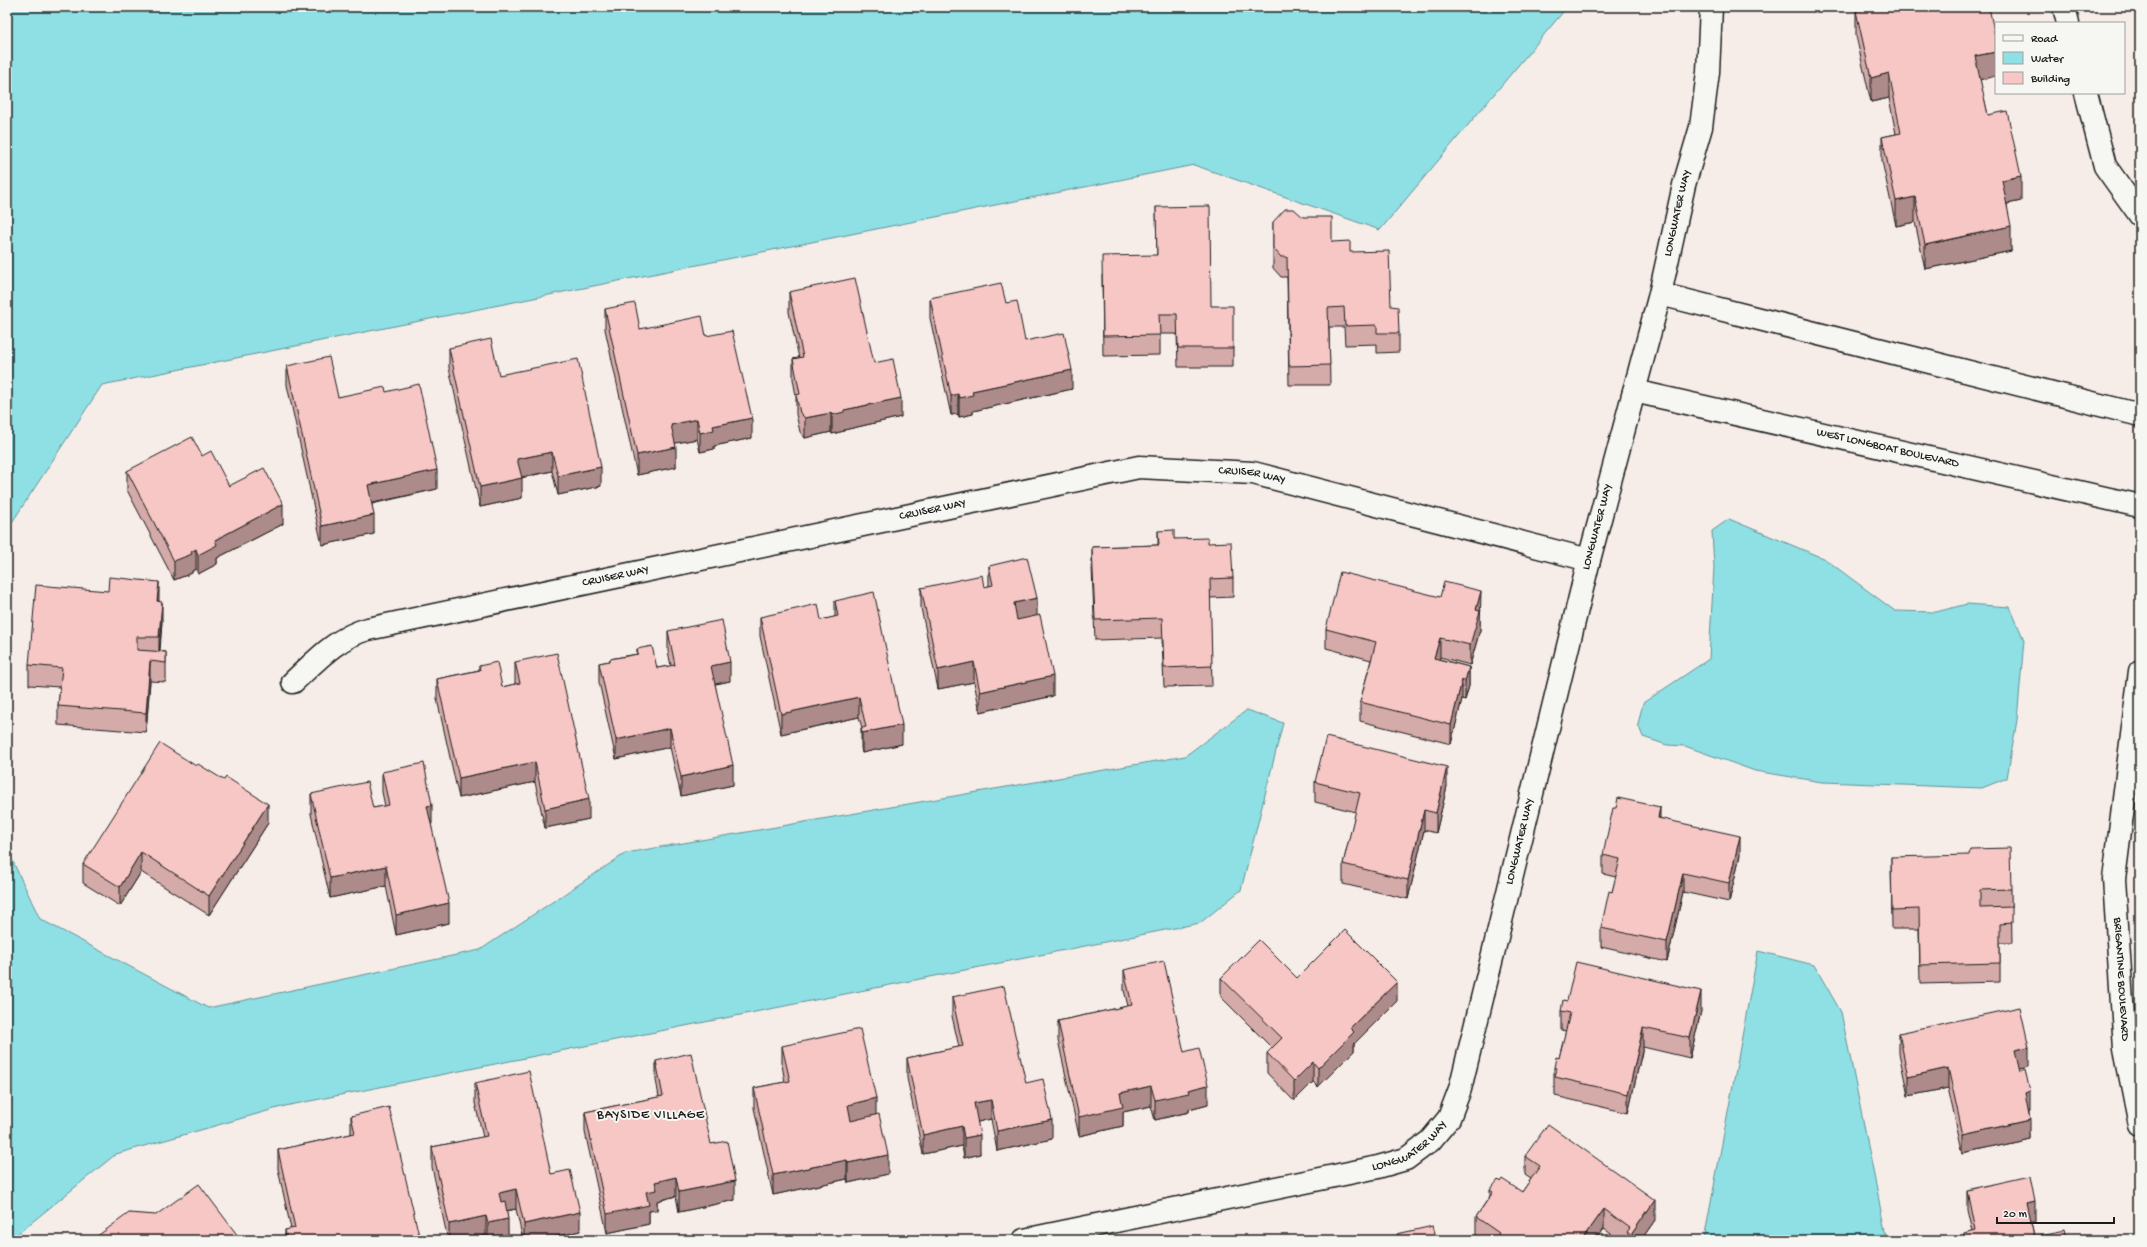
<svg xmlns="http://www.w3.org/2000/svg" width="2147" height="1247" viewBox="0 0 2147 1247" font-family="'Gochi Hand',sans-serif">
  <rect width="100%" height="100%" fill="#f6ede9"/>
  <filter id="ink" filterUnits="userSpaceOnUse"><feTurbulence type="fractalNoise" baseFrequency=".025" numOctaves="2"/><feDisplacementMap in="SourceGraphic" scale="8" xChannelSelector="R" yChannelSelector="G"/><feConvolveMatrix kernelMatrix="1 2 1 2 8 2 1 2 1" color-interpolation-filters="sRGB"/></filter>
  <g filter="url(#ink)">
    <g fill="#8fe0e5" stroke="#619295">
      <path d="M7 7H1562L1563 12 1380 230 1194 165 102 385 7 530Z"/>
      <path d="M1729 519 1825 559 1895 611 1936 612 1967 604 2010 607 2024 640 2017 720 2007 778 1982 788 1822 782 1755 771 1685 746 1667 745 1643 737 1638 724 1643 703 1709 659 1714 567 1712 531Z"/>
      <path d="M1247 710 1283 723 1241 890 1200 923 285 1106 116 1154 10 1240H7V849L40 919 208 1008 480 950 626 853 1185 756Z"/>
      <path d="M1758 951 1814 965 1841 1012 1887 1240H1704Z"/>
    </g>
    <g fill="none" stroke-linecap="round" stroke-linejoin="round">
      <defs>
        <g id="minor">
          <path d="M2064 7 2068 23"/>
          <path d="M2086 93 2105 166 2140 215"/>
          <path d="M1660 294 2140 415"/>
          <path id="s1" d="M1634 391 2140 506"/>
          <path id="s2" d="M2140 671 2114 879 2125 1049 2140 1125"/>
          <path id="s3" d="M293 682C316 661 337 637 368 629L1139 467 1253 473 1589 560"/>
          <path id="s4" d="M1024 1240 1378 1167 1406 1159 1430 1141 1449 1118 1460 1089 1589 560 1660 294 1684 185 1701 127 1708 72 1711 7"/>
        </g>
      </defs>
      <use href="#minor" stroke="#1c1c1c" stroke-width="25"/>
      <use href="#minor" stroke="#f6f6f2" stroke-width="22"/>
    </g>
    <g fill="#d4aba9" stroke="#1c1c1c">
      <path d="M1869 7H1989L1980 80 1988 115 2021 201 2007 204 2011 251 1925 269 1915 222 1896 226 1882 161V137L1896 134 1889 98 1871 102 1856 36V11L1869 8Z"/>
      <path d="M1156 207 1211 306 1233 348V367H1178L1177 334H1160V355L1103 356 1102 275 1157 255Z"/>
      <path d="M1303 217 1332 242 1350 252 1391 306 1399 333V352L1377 353V344L1345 345 1344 327H1329L1330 385H1289L1287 277H1281L1273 268V222Z"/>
      <path d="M789 292 874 363 901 417 844 430V431L832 434 831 432 805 438 800 432 796 414V396L793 379V359L799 358 789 312Z"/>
      <path d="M930 298 1006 303 1025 341 1072 389 973 411V414L959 417 958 414 951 415 930 318Z"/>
      <path d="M605 309 640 329 706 336 752 438 714 446V449L700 452 697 439 675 443 676 467 637 475 605 329Z"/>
      <path d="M449 348 499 375 601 486 558 495 552 471 521 478 522 498 480 507 449 368Z"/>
      <path d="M287 366 338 397 386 392 437 489 372 504 374 534 322 545 287 385Z"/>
      <path d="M202 456 229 486 283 524 217 558V564L198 574 196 569 192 571V573L174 580 127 490V471Z"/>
      <path d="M1158 531 1174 539 1208 543 1233 578V597L1210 598 1212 686 1164 687 1162 638 1095 640 1092 567V547L1158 545Z"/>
      <path d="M989 566 1037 616 1053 696 980 712 974 682 938 689 921 608V588L984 587 989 586Z"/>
      <path d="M159 601 162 621 160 651 166 652V682L150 681 146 732 58 725V706L60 687 29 685V665Z"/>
      <path d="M835 601 902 744 862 753 861 748V728H862L859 717 781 734 760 636V617L821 620 835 617Z"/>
      <path d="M1481 610 1480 614V630L1470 665 1440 657 1439 659 1469 667V686L1465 700 1462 699 1451 744 1360 721V702L1371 660 1326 648V629Z"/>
      <path d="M668 631 730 681 715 684 733 785 681 796 670 747 616 759 599 682V663L610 661V659L637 654V649L657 668 671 666 668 651Z"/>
      <path d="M515 662 589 819 545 828 535 782 459 798 437 699V679L479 670V666L502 687 515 684Z"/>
      <path d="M382 772 432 824H431L449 923 396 935 386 886 330 898 311 814V794L373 808 385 806 382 792Z"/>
      <path d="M1315 782 1447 786 1436 833 1424 830 1408 899 1343 884V864L1356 812 1315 802Z"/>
      <path d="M1660 818 1740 855 1729 902 1683 892 1667 962 1601 947V928L1612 892 1616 877 1603 874V855Z"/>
      <path d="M268 823 209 915 141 872 120 906 83 883V864Z"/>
      <path d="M1891 857 2011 889 2012 943H2000V982L1920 984 1919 929H1892Z"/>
      <path d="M1124 970 1184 1052 1208 1104 1189 1109V1112L1155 1120 1151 1106 1123 1112V1126L1079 1136 1058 1040V1021L1128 1006 1124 990Z"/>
      <path d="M1221 978H1297L1397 1001 1354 1044V1051L1318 1087 1313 1082 1294 1101 1267 1073V1053L1272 1048 1221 997Z"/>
      <path d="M952 997 1026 1083 1052 1139 997 1151 991 1119 977 1122 980 1154 964 1158 962 1146 923 1154 907 1078V1058L959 1047 952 1016Z"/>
      <path d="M1561 1011H1701L1690 1058 1643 1047 1628 1113 1555 1096V1087H1554V1068L1559 1058 1566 1031 1561 1030Z"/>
      <path d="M1899 1033 2029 1066 2019 1068 2030 1111 2029 1112 2030 1139 1963 1154 1948 1088 1908 1096 1899 1053Z"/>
      <path d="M782 1046 876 1115 888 1174 848 1183 847 1179 773 1195 754 1108V1088L785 1082 782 1065Z"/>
      <path d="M656 1061 735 1200 679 1212 676 1196 657 1201V1210L649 1211V1224L607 1233 585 1132V1112L659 1097 656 1080Z"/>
      <path d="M475 1083 551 1174 580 1231 541 1240H523L516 1209 507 1211 508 1238 500 1240H487L486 1235 465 1240H448L432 1167V1147L483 1137 475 1103Z"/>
      <path d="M351 1116 420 1240H285V1230L291 1229 278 1169V1150L351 1134Z"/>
      <path d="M1525 1156 1655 1220 1641 1240H1620L1604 1229 1596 1240H1481L1476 1236V1217L1490 1196V1190L1500 1182 1522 1192 1531 1179 1525 1175Z"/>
      <path d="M1967 1190 2035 1222H2031L2034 1237 2067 1240H1964V1233L1972 1231 1967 1209Z"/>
    </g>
    <g fill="#ad8b8a" stroke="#1c1c1c">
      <path d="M1996 52V76L1975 81V56Z"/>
      <path d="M1889 73V98L1871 102V78Z"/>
      <path d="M2021 176V201L2002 205V180Z"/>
      <path d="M1915 197V222L1896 226V201Z"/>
      <path d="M2011 226V251L1925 269V245Z"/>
      <path d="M1072 370V389L973 411V414L959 417V398L972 391Z"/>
      <path d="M958 394V414L951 415V396Z"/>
      <path d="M901 398V417L844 430V431L832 434V415L844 410Z"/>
      <path d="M831 413V432L805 438V418Z"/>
      <path d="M752 418V438L714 446V449L700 452V433L713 426Z"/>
      <path d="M697 419V439L671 444V425Z"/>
      <path d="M676 447V467L637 475V455Z"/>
      <path d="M552 452V471L517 478V459Z"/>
      <path d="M601 467V486L558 495V476Z"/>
      <path d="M437 470V489L368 504V485Z"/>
      <path d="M522 478V498L480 507V487Z"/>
      <path d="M283 504V524L217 558V564L198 574V555L215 540Z"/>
      <path d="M374 515V534L322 545V526Z"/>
      <path d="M196 549V569L192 571V573L174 580V561Z"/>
      <path d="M159 582V601H157Z"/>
      <path d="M1481 591 1480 630 1470 665V645L1476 610Z"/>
      <path d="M1037 598V617L1014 622V603Z"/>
      <path d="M162 602V621L159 656V637Z"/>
      <path d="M1440 638V657L1434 678V658Z"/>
      <path d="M150 661V681L146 732V713Z"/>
      <path d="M730 662V681L711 685V666Z"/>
      <path d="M974 662V682L938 689V670Z"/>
      <path d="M1469 667V686L1465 700V681Z"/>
      <path d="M1053 676V696L980 712V692Z"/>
      <path d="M1462 680V699L1451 744V725Z"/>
      <path d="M859 697V717L781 734V714Z"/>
      <path d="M902 725V744L862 753V733Z"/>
      <path d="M670 728V747L616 759V740Z"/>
      <path d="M535 762V782L459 798V778Z"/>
      <path d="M733 765V785L681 796V777Z"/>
      <path d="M1447 767V786L1436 833V813Z"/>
      <path d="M589 799V819L545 828V809Z"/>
      <path d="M268 804V823L209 915V896Z"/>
      <path d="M432 805V824L427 826V806Z"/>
      <path d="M1660 807V827L1658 818Z"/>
      <path d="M1424 810V830L1408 899V880Z"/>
      <path d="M1740 836V855L1729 902V883Z"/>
      <path d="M141 852V872L120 906V887Z"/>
      <path d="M386 866V886L330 898V878Z"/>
      <path d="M1683 873V892L1667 962V942Z"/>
      <path d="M449 903V923L396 935V915Z"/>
      <path d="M1397 982V1001L1354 1044V1051L1318 1087V1068L1350 1028Z"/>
      <path d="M1701 991V1011L1690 1058V1038Z"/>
      <path d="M1643 1028V1047L1628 1113V1094Z"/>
      <path d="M2029 1047V1066L2015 1069V1050Z"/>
      <path d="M1313 1062V1082L1294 1101V1081Z"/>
      <path d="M1948 1068V1088L1908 1096V1077Z"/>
      <path d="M1208 1085V1104L1189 1109V1112L1155 1120V1100L1188 1090Z"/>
      <path d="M1151 1086V1106L1123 1112V1126L1079 1136V1117L1120 1093Z"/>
      <path d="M2030 1092V1111L2025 1113V1094Z"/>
      <path d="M876 1098V1118L848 1124V1105Z"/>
      <path d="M991 1100V1119L974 1123V1103Z"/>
      <path d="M1052 1120V1139L997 1151V1131Z"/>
      <path d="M2030 1120V1139L1963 1154V1135Z"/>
      <path d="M962 1126V1146L923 1154V1135Z"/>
      <path d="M980 1135V1154L964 1158V1138Z"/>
      <path d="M888 1155V1174L848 1183V1163Z"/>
      <path d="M847 1160V1179L773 1195V1175Z"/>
      <path d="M676 1177V1196L657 1201V1210L649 1211V1224L607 1233V1214L655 1182Z"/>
      <path d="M735 1181V1200L679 1212V1192Z"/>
      <path d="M516 1189V1209L499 1212V1193Z"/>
      <path d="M1655 1200V1220L1641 1240H1631V1235Z"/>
      <path d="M2035 1202V1222L2027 1223V1204Z"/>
      <path d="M1604 1209V1229L1596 1240H1582Z"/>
      <path d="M580 1212V1231L541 1240H524V1224Z"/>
      <path d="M486 1216V1235L465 1240H449V1224Z"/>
      <path d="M508 1219V1238L500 1240H488V1223Z"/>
      <path d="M370 1238V1240H359Z"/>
    </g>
    <g fill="#f7c7c5" stroke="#1c1c1c">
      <path d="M1874 7H1989L1996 41V52L1975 56 1988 115 2007 111 2021 176 2002 180 2011 226 1925 245 1915 197 1896 201 1882 137 1901 133 1889 73 1871 78 1856 11Z"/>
      <path d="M1210 206 1211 306H1233V348H1178L1177 314H1159L1160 335 1103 336 1102 256 1157 255 1156 207Z"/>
      <path d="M1285 209H1294L1303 217H1332V242L1350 241V252L1389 251 1391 306 1398 307 1399 333H1377V325L1345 326 1344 307 1328 308 1330 365 1289 366 1287 257H1281L1273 248V222Z"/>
      <path d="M855 278 874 363 893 359 901 398 844 410V412L832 415 831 413 805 418 800 413 796 395 800 394 793 359 803 357 789 292Z"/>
      <path d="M1001 283 1006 303 1017 301 1025 341 1064 333 1072 370 972 391 973 395 959 398 958 394 951 396 930 298Z"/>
      <path d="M635 303 640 329 702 316 706 336 732 331 752 418 713 426 714 430 700 433 697 419 671 425 676 447 637 455 605 309Z"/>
      <path d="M491 339 499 375 578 359 601 467 558 476 552 452 517 459 522 478 480 487 449 348Z"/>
      <path d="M329 357 338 397 385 387 386 392 419 384 437 470 368 485 374 515 322 526 287 366Z"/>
      <path d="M192 437 202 456 211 451 229 486 264 468 283 504 215 540 217 545 198 555 196 549 191 552 192 554 174 561 127 471Z"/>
      <path d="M1174 530V539L1208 538V543L1231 542 1233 578 1210 579 1212 666 1164 668 1162 618 1095 620 1092 547 1159 545 1158 531Z"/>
      <path d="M1027 557 1037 598 1014 603 1017 620 1040 615 1053 676 980 692 974 662 938 670 921 588 982 575 984 587 993 585 989 566Z"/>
      <path d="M1340 572 1440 597 1444 582 1481 591 1476 610 1480 611 1470 645 1440 638 1434 658 1469 667 1465 681 1462 680 1451 725 1360 702 1376 642 1326 629Z"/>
      <path d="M109 577 159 582 157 601 162 602 159 637H137V650L166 652V663L150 661 146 713 58 706 62 668 29 665 36 585 108 591Z"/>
      <path d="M874 592 902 725 862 733 861 728 866 727 859 697 781 714 760 617 818 604 821 620 838 616 835 601Z"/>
      <path d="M722 620 730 662 711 666 733 765 681 777 670 728 616 740 599 663 610 661V659L638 654 637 649 652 646 657 668 675 665 668 631Z"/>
      <path d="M557 653 589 799 545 809 535 762 459 778 437 679 480 670 479 666 497 662 502 687 520 683 515 662Z"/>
      <path d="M1326 737 1447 767 1436 813 1424 810 1408 880 1343 864 1360 793 1315 782Z"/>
      <path d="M160 743 196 766 198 764 224 780 226 777 268 804 209 896 141 852 120 887 83 864Z"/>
      <path d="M424 763 432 805 427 806 449 903 396 915 386 866 330 878 311 794 367 782 373 808 389 805 382 772Z"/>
      <path d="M1618 798 1660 807 1658 818 1740 836 1729 883 1683 873 1667 942 1601 928 1609 891 1612 892 1620 859 1603 855 1613 808H1616Z"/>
      <path d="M2010 848 2011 889 1980 890V908L2012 907V923L2000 924V963L1920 965 1919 909 1892 910 1891 857 1969 855 1970 849Z"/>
      <path d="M1345 930 1397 982 1350 1028 1354 1032 1318 1068 1313 1062 1294 1081 1267 1053 1282 1038 1221 978 1259 940 1297 978Z"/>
      <path d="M1164 961 1184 1052 1199 1048 1208 1085 1188 1090 1189 1093 1155 1100 1151 1086 1120 1093 1123 1107 1079 1117 1058 1021 1132 1005 1124 970Z"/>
      <path d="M1576 962 1701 991 1690 1038 1643 1028 1628 1094 1555 1077 1557 1068H1554L1556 1057 1559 1058 1570 1013 1561 1011 1563 1000 1567 1001Z"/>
      <path d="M1004 986 1026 1083 1043 1079 1052 1120 997 1131 991 1100 974 1103 980 1135 964 1138 962 1126 923 1135 907 1058 963 1046 952 997Z"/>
      <path d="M2020 1007 2029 1047 2015 1050 2020 1071 2025 1069 2030 1092 2025 1094 2030 1120 1963 1135 1948 1068 1908 1077 1899 1033Z"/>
      <path d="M860 1029 876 1098 848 1105 851 1121 879 1114 888 1155 848 1163 847 1160 773 1175 754 1088 790 1081 782 1046Z"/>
      <path d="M691 1053 711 1144 727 1141 735 1181 679 1192 676 1177 655 1182 657 1190 646 1192 649 1205 607 1214 585 1112 663 1096 656 1061Z"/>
      <path d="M529 1071 551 1174 570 1170 580 1212 524 1224 516 1189 499 1193 501 1202 505 1201 508 1219 488 1223 486 1216 449 1224 432 1147 487 1136 475 1083Z"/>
      <path d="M389 1107 420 1240H370V1238L359 1240H287L285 1230 295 1228 278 1150 355 1133 351 1116Z"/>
      <path d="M1548 1124 1655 1200 1631 1235 1627 1232 1630 1228 1604 1209 1582 1240H1494L1499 1233 1476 1217 1493 1192 1490 1190 1498 1180 1500 1182 1502 1179 1522 1192 1540 1166 1525 1156Z"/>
      <path d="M2030 1176 2035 1202 2027 1204 2034 1237 2065 1231 2067 1240H1965L1964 1233 1975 1230 1967 1190Z"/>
      <path d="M199 1184 241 1240H92L129 1213 156 1215Z"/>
      <path d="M1433 1226 1437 1240H1399L1397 1234Z"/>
    </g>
  </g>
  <g text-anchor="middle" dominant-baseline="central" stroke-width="4" stroke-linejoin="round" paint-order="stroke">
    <g font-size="12" fill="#1c1c1c" stroke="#f6f6f2">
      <text stroke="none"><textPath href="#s4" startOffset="1384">LONGWATER WAY</textPath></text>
      <text stroke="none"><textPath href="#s1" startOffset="260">WEST LONGBOAT BOULEVARD</textPath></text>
      <text stroke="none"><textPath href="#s3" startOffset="994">CRUISER WAY</textPath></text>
      <text stroke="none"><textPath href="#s3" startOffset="670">CRUISER WAY</textPath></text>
      <text stroke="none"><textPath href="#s4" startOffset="1060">LONGWATER WAY</textPath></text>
      <text stroke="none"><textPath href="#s3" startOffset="346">CRUISER WAY</textPath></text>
      <text stroke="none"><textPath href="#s4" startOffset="736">LONGWATER WAY</textPath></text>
      <text stroke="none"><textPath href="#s2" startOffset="310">BRIGANTINE BOULEVARD</textPath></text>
      <text stroke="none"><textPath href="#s4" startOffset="400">LONGWATER WAY</textPath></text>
    </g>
    <g font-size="13" letter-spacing="1" fill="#1c1c1c" stroke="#f6f6f2">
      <text x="651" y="1115">BAYSIDE VILLAGE</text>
    </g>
  </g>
  <rect width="2147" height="1247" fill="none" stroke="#f6f6f2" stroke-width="24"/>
  <rect x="12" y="12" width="2123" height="1223" fill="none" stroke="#1c1c1c" stroke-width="1.5" filter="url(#ink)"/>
  <rect x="1995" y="22" width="130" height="72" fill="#f6f6f2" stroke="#9f9f9c"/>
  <rect x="2003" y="35" width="20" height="6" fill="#f6f6f2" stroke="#9f9f9c"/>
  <text x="2031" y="42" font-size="12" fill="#1c1c1c">Road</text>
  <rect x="2003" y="52" width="20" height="12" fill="#8fe0e5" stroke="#9f9f9c"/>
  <text x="2031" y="62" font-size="12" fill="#1c1c1c">Water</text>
  <rect x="2003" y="72" width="20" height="12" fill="#f7c7c5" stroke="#9f9f9c"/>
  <text x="2031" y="82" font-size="12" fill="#1c1c1c">Building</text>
  <path d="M1997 1217v6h117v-6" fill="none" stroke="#1c1c1c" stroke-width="2"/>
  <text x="2003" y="1217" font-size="12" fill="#1c1c1c" stroke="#f6f6f2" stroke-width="3" paint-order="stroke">20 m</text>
</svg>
